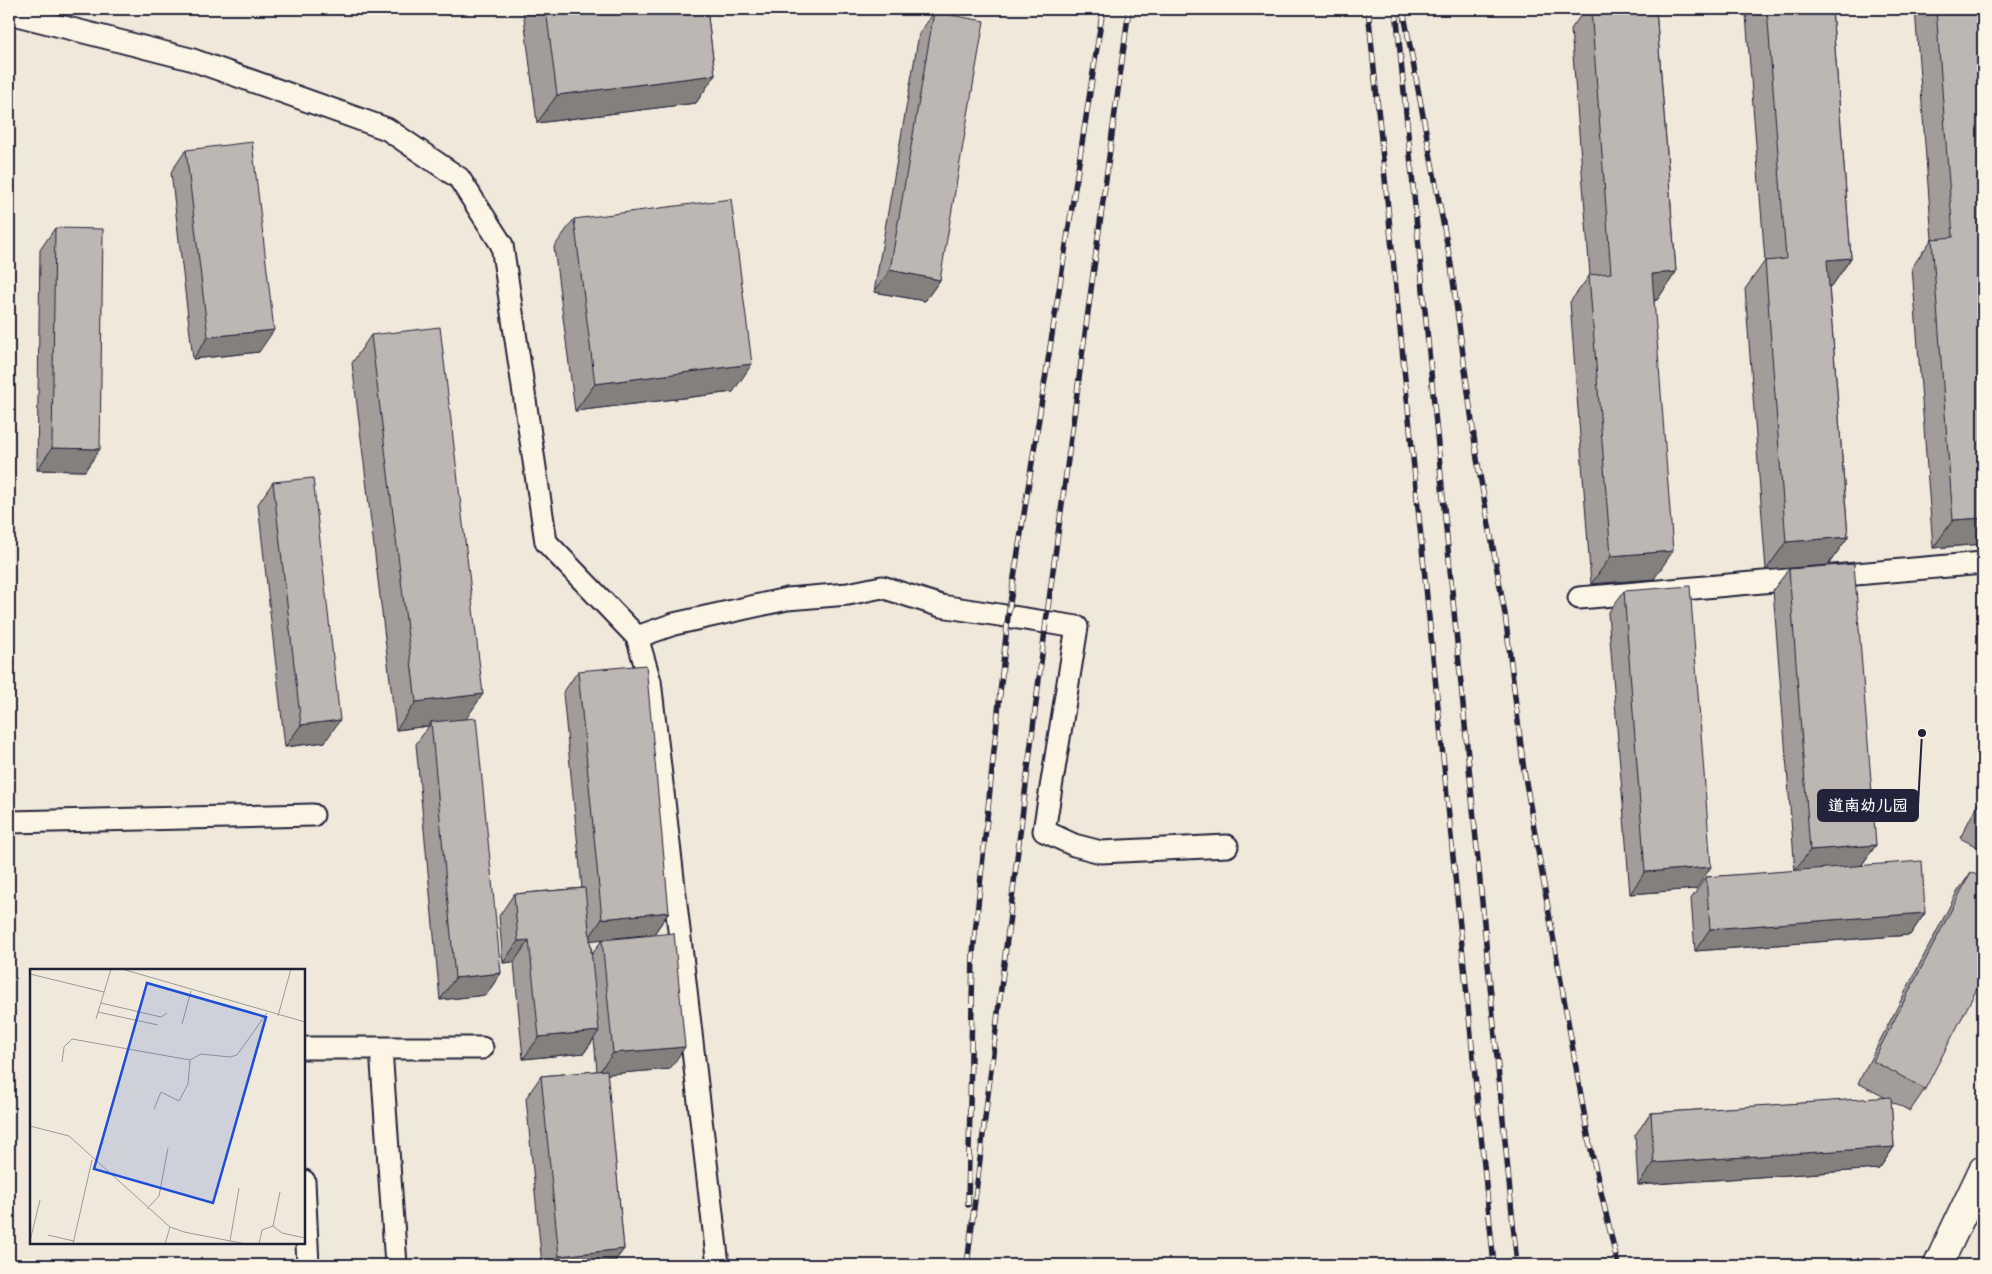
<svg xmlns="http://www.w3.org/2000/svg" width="1992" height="1274" viewBox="0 0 1992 1274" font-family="Kalam,'LXGW WenKai TC',sans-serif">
  <rect width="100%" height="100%" fill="#efe8db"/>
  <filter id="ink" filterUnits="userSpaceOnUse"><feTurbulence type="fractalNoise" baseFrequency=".02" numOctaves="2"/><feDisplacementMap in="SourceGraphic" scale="10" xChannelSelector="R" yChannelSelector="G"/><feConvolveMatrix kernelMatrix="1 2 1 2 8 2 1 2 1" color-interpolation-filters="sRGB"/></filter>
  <g filter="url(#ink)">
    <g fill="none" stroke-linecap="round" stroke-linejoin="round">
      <defs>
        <g id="lane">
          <path d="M9 13 190 59 387 129 459 178 502 245 546 542 637 637 674 624 787 599 848 594 882 587 941 606 1077 627 1044 831 1074 845 1101 852 1227 846"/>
          <path d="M1579 598 1983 563"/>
          <path d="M637 637 650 681 718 1265"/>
          <path d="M9 822 313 815"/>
          <path d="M304 1048H482"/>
          <path d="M381 1049 396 1265"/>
          <path d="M304 1181 308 1265"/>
        </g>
        <path id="secondary" d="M1938 1265 1983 1170"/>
      </defs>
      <use href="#lane" stroke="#22223b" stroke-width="25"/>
      <use href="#secondary" stroke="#22223b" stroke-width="31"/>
      <use href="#lane" stroke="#fcf5e5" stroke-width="21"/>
      <use href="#secondary" stroke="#fcf5e5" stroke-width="28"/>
      <defs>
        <g id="rail">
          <path d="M1368 9 1494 1265"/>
          <path d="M1396 9 1517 1265"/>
          <path d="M1403 9 1451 265 1477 459 1505 614 1524 771 1589 1141 1618 1265"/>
          <path d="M968 1205 973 953 1008 616 1103 9"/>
          <path d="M967 1265 1046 622 1129 9"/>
        </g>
      </defs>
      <use href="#rail" stroke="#22223b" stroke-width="5.5"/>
      <use href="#rail" stroke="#fcf5e5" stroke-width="4" stroke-dasharray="11" stroke-linecap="butt"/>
    </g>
    <g fill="#a29d9a" stroke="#22223b">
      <path d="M523 9H707L715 75 696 103 537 123Z"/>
      <path d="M1585 9H1656L1676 272 1657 300 1654 301V579L1591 584 1570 302 1590 275 1571 29Z"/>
      <path d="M1751 9H1832L1851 258 1832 286H1829L1848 537 1828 565 1766 570 1745 289 1765 261 1746 15Z"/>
      <path d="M1915 9H1983V544L1933 548 1912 267 1932 239Z"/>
      <path d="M934 12 940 280 925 301 874 292 919 34Z"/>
      <path d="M186 150 259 352 193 359 171 172Z"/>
      <path d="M574 219 733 392 575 411 554 247Z"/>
      <path d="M55 228 85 471 37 470 40 250Z"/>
      <path d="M371 335 466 719 501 973 486 995 440 1000 416 744 429 726 396 730 352 363Z"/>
      <path d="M273 482 325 742 285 747 258 504Z"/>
      <path d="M1789 569 1876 845 1861 866 1925 913 1910 935 1695 951 1691 899 1706 877 1795 871 1773 590Z"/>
      <path d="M1624 591 1696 889 1630 894 1608 613Z"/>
      <path d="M578 671 669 912 654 934 590 940 592 954 602 940 670 1069 607 1074 624 1249 612 1265H542L526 1098 541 1076 597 1071 594 1039 584 1053 523 1059 514 962 503 963 499 916 514 894 582 888 563 693Z"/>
      <path d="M1983 794V850L1960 838Z"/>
      <path d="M1971 872 1925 1089 1910 1111 1891 1101 1894 1147 1879 1169 1638 1185 1635 1135 1651 1113 1886 1098 1858 1083 1956 894Z"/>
    </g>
    <g fill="#84807d" stroke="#22223b">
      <path d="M715 75 696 103 537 123 557 95Z"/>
      <path d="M1851 258 1832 286 1808 288 1827 260Z"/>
      <path d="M890 270 940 280 925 301 874 292Z"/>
      <path d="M1676 272 1657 300 1633 302 1652 274Z"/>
      <path d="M274 330 259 352 193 359 208 337Z"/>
      <path d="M752 364 733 392 575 411 595 384Z"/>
      <path d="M52 448 100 449 85 471 37 470Z"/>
      <path d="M1983 518V544L1933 548 1953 520Z"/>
      <path d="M1848 537 1828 565 1766 570 1786 542Z"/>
      <path d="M1673 551 1654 579 1591 584 1611 556Z"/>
      <path d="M483 694 464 722H431L429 726 396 730 416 702Z"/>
      <path d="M340 720 325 742 285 747 301 725Z"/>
      <path d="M1876 845 1860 867 1795 871 1810 850Z"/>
      <path d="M1711 867 1696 889 1630 894 1645 872Z"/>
      <path d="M669 912 654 934 587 941 602 919Z"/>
      <path d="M1925 913 1910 935 1695 951 1710 929Z"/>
      <path d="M529 940 514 962 503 963 518 941Z"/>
      <path d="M501 973 486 995 440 1000 455 978Z"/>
      <path d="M599 1031 584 1053 523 1059 539 1037Z"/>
      <path d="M685 1047 670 1069 597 1075 613 1053Z"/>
      <path d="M1894 1147 1879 1169 1638 1185 1654 1163Z"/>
      <path d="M624 1249 612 1265H552L559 1256Z"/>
    </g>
    <g fill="#bcb7b3" stroke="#22223b">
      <path d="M546 9H707L715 75 557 95Z"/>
      <path d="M1591 9H1656L1676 272 1652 274 1673 551 1611 556 1589 275 1611 273Z"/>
      <path d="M1767 9H1832L1851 258 1827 260 1848 537 1786 542 1765 261 1786 259Z"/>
      <path d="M1936 9H1983V518L1953 520 1932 239 1953 237Z"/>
      <path d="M934 12 984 21 940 280 890 270Z"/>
      <path d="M252 142 274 330 208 337 186 150Z"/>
      <path d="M731 199 752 364 595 384 574 219Z"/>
      <path d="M55 228 103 229 100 449 52 448Z"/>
      <path d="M440 327 483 694 416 702 371 335Z"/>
      <path d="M313 478 340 720 301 725 273 482Z"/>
      <path d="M1854 564 1876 845 1810 850 1789 569Z"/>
      <path d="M1690 586 1711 867 1645 872 1624 591Z"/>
      <path d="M646 665 669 912 602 919 578 671Z"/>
      <path d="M476 718 501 973 455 978 431 722Z"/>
      <path d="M1983 803V812L1980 810Z"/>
      <path d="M1922 861 1925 913 1710 929 1706 877Z"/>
      <path d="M1971 872 1983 879V977L1925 1089 1873 1061Z"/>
      <path d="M585 888 599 1031 539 1037 529 940 518 941 514 894Z"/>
      <path d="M674 933 685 1047 613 1053 602 940Z"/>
      <path d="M607 1070 624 1249 559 1256 541 1076Z"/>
      <path d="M1891 1097 1894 1147 1654 1163 1651 1113Z"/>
    </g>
  </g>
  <g transform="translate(30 969)">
    <rect width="275" height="275" fill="#efe8db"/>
    <path fill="none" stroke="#9d999b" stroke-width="1" d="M92 0 275 53M0 5 74 23M71 34 131 48 137 44M68 43 128 56M248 47 261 0M66 50 81 0M152 55 161 22M32 93 34 78 42 70 160 91M124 140 131 123 149 132 158 115 160 91 171 85 200 88 207 86 237 44M0 157 39 167 140 258 154 263 216 275M117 240 129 227 138 179M243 257 250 223M18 266 44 272M0 272 10 231M200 272 209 219M43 275 62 191M135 275 140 258M229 275 232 261 243 257 252 264 275 269"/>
    <path fill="#1d4ed8" fill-opacity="0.15" stroke="#1d4ed8" stroke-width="2.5" d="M117 14 236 48 183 234 64 200Z"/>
    <rect width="275" height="275" fill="none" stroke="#22223b" stroke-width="2.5"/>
  </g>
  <path fill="none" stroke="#22223b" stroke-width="2" d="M1922 733L1918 805"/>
  <circle fill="#22223b" stroke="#fcf5e5" stroke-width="2" cx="1922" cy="733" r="5"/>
  <rect fill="#22223b" stroke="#22223b" stroke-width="2" x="1818" y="790" width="100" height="31" rx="5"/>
  <g font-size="16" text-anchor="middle" font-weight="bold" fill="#fff">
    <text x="1868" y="811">道南幼儿园</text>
  </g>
  <rect width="1992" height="1274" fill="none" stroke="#fcf5e5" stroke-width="30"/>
  <rect x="15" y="15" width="1962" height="1244" fill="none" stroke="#22223b" stroke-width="2" filter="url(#ink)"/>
</svg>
